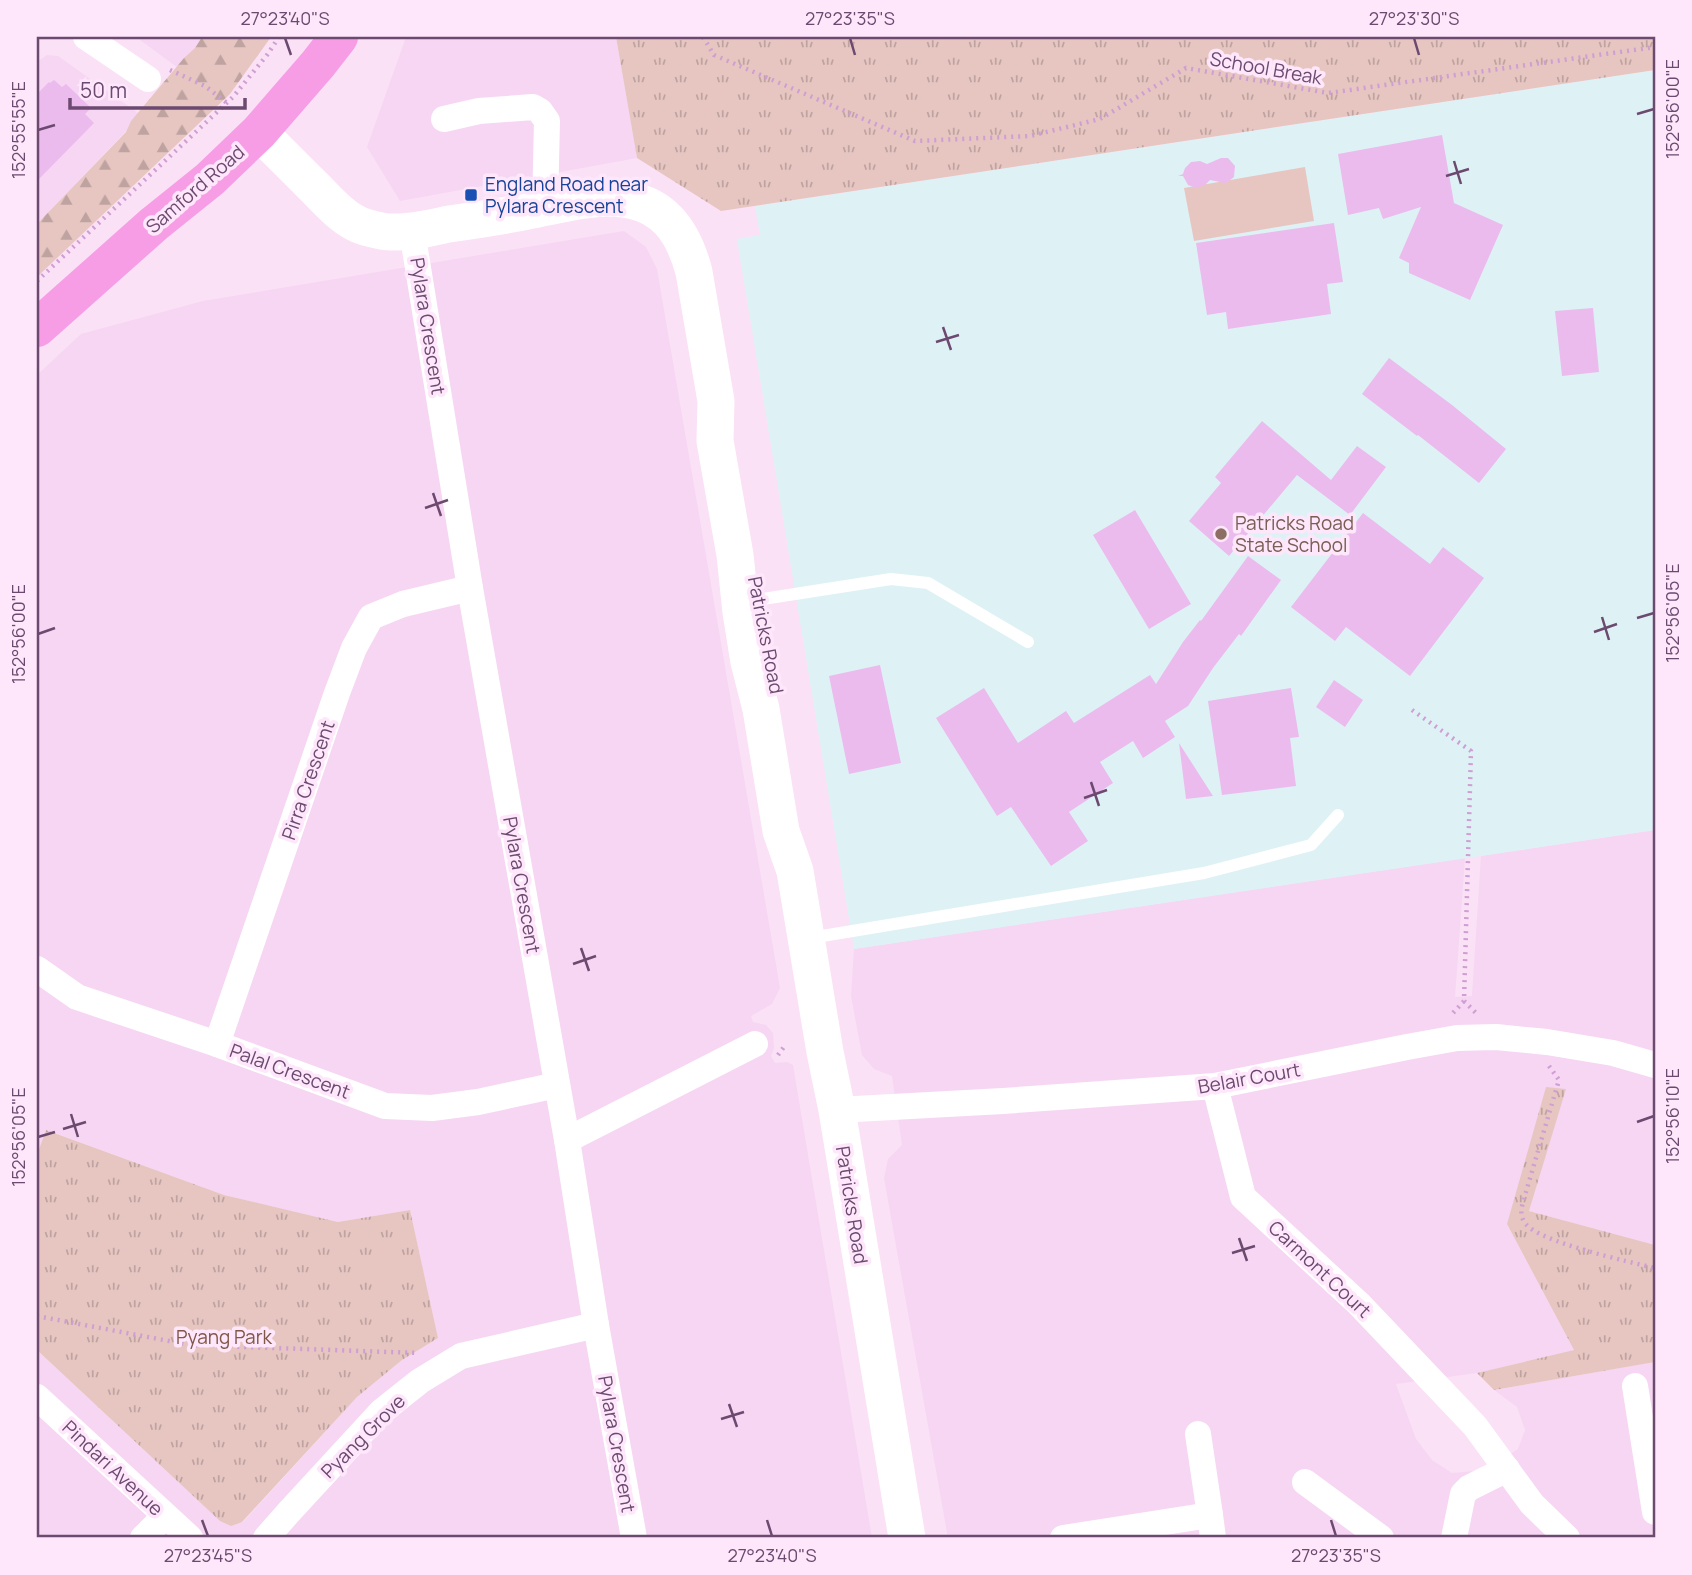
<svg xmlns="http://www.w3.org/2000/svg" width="1692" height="1575" viewBox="0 0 1692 1575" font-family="Manrope,sans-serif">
  <defs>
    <pattern id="grass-tufts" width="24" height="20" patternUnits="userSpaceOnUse" patternTransform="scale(1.75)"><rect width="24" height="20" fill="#e7c6c1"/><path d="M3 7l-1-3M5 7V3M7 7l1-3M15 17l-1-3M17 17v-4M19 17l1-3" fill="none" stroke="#bfa3a1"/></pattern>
    <pattern id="forest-firs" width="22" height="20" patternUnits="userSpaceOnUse" patternTransform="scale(1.75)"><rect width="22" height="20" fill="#e7c6c1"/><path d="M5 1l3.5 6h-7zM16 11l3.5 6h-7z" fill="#bfa3a1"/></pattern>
  </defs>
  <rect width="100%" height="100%" fill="#fae1f6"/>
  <g fill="#f6d6f3">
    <path d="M136 37H202L195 49 177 67Z"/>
    <path d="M406 37H616L637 158 400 201 367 147Z"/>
    <path d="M47 55 58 56 138 113 126 131 37 224V62Z"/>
    <path d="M624 231 646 247 657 269 780 988 772 1004 751 1016 753 1022 766 1025 773 1033 774 1048 771 1056 775 1063 787 1062 793 1065 872 1538H37V1350L220 1521 243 1522 357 1397 402 1360 438 1338 410 1210 339 1222 224 1195 47 1130 37 1155V375L81 334 203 301Z"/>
    <path d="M1655 830V1245L1529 1211 1565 1090 1507 1224 1574 1350 1477 1373 1396 1384 1416 1439 1432 1460 1452 1473 1486 1470 1518 1449 1525 1430 1517 1407 1494 1390 1655 1362V1538H948L884 1178 888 1159 902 1145 892 1076 874 1069 862 1055 851 996 854 949 1465 858 1455 997 1472 996 1481 856Z"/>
  </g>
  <path fill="#def2f6" d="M1655 70V830L854 949 737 239 760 235 755 206Z"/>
  <g fill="url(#grass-tufts)">
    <path d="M616 37H1655V70L721 211 637 158Z"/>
    <path d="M1546 1087 1566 1089 1529 1211 1655 1245V1362L1494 1390 1477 1373 1574 1350 1507 1224Z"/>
    <path d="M46 1130 224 1195 338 1222 410 1210 438 1338 402 1360 357 1397 242 1522 231 1526 220 1521 37 1350V1155Z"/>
  </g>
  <path fill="url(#forest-firs)" d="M202 37H271L230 94 37 277V224L126 132 131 121 184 58 195 48Z"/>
  <g fill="#e7c6c1">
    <path d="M1305 167 1314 221 1194 241 1184 188Z"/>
    <path d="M362 1257 404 1263 402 1276 360 1270Z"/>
  </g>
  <g fill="#ebbbee">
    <path d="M54 80 62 87 66 84 91 108 85 114 94 123 37 181V94L49 82 50 83Z"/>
    <path d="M1442 135 1454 203 1503 225 1470 300 1409 273V263L1399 258 1421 207 1383 219 1379 208 1348 215 1338 154Z"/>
    <path d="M1221 158H1228L1235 166 1234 177 1229 181 1225 183 1210 180 1205 185 1196 188 1188 185 1183 176H1178L1183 174 1185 168 1191 162 1200 161 1207 164Z"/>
    <path d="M1334 223 1343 282 1327 284 1331 314 1228 329 1226 312 1207 315 1196 243Z"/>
    <path d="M1593 308 1599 372 1562 376 1555 311Z"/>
    <path d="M1389 358 1452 405 1506 449 1479 483 1418 435 1417 436 1362 394Z"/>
    <path d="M1262 421 1331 480 1357 446 1386 467 1350 515 1297 475 1229 556 1189 521 1221 483 1215 477Z"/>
    <path d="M1135 510 1191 604 1149 629 1093 535Z"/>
    <path d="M1363 513 1430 564 1443 547 1484 578 1410 676 1346 627 1335 641 1291 607Z"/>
    <path d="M1248 556 1281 580 1241 636 1239 634 1213 668 1188 706 1165 721 1175 737 1143 758 1133 741 1100 762 1113 783 1069 812 1088 841 1051 866 1011 807 997 816 936 718 984 688 1018 743 1066 711 1074 723 1150 675 1156 684 1183 642 1200 620 1201 621Z"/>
    <path d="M880 665 901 763 849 774 829 676Z"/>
    <path d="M1334 680 1363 700 1345 727 1316 707Z"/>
    <path d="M1291 688 1299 737 1290 738 1296 786 1222 795 1208 701Z"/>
    <path d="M1179 743 1213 796 1186 799Z"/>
  </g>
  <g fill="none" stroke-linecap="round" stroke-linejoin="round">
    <g stroke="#cf9ed2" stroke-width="4.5" stroke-dasharray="2 5" stroke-linecap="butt">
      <path d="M703 37 714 55 915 141 1030 136 1100 119 1186 68 1328 93 1655 47"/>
      <path d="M170 70 205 86 227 103"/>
      <path d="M37 281 233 97 267 55 279 37"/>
      <path d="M1412 710 1471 751 1464 1001 1453 1013"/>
      <path d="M1464 1001 1476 1013"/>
      <path d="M778 1055 786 1044"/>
      <path d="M1549 1066 1559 1080 1523 1202C1521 1210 1520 1216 1525 1223 1538 1242 1630 1262 1655 1268"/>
      <path d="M37 1316 190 1345 418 1353"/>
    </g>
    <g stroke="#fff" stroke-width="12">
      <path d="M763 599 891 579 928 583 1028 642"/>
      <path d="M810 938 1204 873 1311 845 1338 815"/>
    </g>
    <g stroke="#fff" stroke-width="26">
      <path d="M86 37 148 79"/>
      <path d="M444 119 479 111 533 107 540 111 547 121 545 207"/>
      <path d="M412 231 470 588 567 1140 596 1325 634 1538"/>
      <path d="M37 969 77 997 217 1044 385 1106 432 1108 478 1102 557 1085"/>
      <path d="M217 1044 337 693 354 648 371 617 403 604 470 588"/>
      <path d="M1215 1086 1243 1197 1359 1304 1475 1426 1532 1504 1567 1538"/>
      <path d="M837 1110 1003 1101 1215 1086 1407 1047 1457 1038 1496 1037 1547 1042 1613 1053 1655 1065"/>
      <path d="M567 1140 755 1044"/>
      <path d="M1635 1386 1655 1512"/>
      <path d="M37 1397 190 1538"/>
      <path d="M1198 1434 1210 1515"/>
      <path d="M1305 1482 1381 1538"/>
      <path d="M143 1538 165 1516"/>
      <path d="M266 1538 288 1513 381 1412 420 1381 461 1356 596 1325"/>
      <path d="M1063 1538 1210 1515 1213 1538"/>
      <path d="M1454 1538 1463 1494 1469 1488 1507 1469"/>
    </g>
    <path stroke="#fff" stroke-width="37" d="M259 132C275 148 292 165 308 181 325 197 342 220 365 227 373 229 383 232 391 232 410 233 430 228 449 224 477 220 505 216 533 210 607 194 670 180 694 272L716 401 715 441 735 555 741 612 749 662 761 709 781 831 795 871 825 1052 837 1110 907 1538"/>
    <path stroke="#f69de6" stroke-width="38" d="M37 328 154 224 210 179 259 132 318 64 339 37"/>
  </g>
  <path fill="none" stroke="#6c4a70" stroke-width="2.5" d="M285 38 291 55M850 38 855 55M1414 38 1419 55M1637 114 1654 109M38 130 55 125M1454 161 1461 184M1446 176 1469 169M943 327 951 350M936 342 959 335M433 493 441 516M425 508 448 500M1602 617 1609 640M1637 618 1654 613M1594 632 1617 624M38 634 55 628M1091 782 1099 806M1084 798 1107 790M581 948 589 971M573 964 596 956M71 1114 78 1137M1637 1122 1654 1116M63 1129 86 1122M38 1137 55 1132M1239 1238 1247 1261M1232 1253 1255 1246M729 1404 737 1427M721 1419 744 1412M202 1520 208 1536M767 1520 772 1536M1331 1520 1336 1536"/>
  <rect fill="#1a4fb4" stroke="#fee7fa" stroke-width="2.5" x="464" y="188" width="14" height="14" rx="3.5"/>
  <circle fill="#8d6e63" stroke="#fee7fa" stroke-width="2.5" cx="1221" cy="534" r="7"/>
  <g text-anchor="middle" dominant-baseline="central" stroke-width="7" stroke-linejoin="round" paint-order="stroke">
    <g font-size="19" fill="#6c4a70" stroke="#fee7fa">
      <text transform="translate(1266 68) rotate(10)">School Break</text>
      <text transform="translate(195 189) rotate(-41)">Samford Road</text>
      <text transform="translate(428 326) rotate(81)">Pylara Crescent</text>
      <text transform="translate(766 635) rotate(79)">Patricks Road</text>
      <text transform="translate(308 780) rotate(-71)">Pirra Crescent</text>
      <text transform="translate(522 885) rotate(80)">Pylara Crescent</text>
      <text transform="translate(290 1071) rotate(20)">Palal Crescent</text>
      <text transform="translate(1249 1078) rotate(-10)">Belair Court</text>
      <text transform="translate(852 1205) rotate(81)">Patricks Road</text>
      <text transform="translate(1320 1269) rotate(43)">Carmont Court</text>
      <text transform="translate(363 1436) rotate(-45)">Pyang Grove</text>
      <text transform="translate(617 1444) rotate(80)">Pylara Crescent</text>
      <text transform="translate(113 1468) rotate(43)">Pindari Avenue</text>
    </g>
    <g font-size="19" fill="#164399" stroke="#fee7fa" text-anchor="start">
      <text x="485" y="184">England Road near<tspan x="485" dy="22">Pylara Crescent</tspan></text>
    </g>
    <g font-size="19" fill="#785e54" stroke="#fee7fa" text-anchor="start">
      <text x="1235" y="523">Patricks Road<tspan x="1235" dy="22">State School</tspan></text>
    </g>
    <g font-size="19" fill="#805748" stroke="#fee7fa">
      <text x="224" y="1337">Pyang Park</text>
    </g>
  </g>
  <rect width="1692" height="1575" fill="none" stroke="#fee7fa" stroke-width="77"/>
  <path d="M70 98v10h175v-10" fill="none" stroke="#6c4a70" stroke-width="3.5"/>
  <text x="80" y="98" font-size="21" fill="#6c4a70" stroke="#fee7fa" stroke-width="5" paint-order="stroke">50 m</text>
  <rect x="38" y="38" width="1616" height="1498" fill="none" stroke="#6c4a70" stroke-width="2.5"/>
  <g font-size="18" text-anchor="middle" fill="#6c4a70">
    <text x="285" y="25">27°23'40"S</text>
    <text x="850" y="25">27°23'35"S</text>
    <text x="1414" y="25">27°23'30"S</text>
    <text transform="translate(1673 109) rotate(-90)" y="6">152°56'00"E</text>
    <text transform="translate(19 130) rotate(-90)" y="6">152°55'55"E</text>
    <text transform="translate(1673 613) rotate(-90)" y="6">152°56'05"E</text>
    <text transform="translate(19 634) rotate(-90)" y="6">152°56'00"E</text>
    <text transform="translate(1673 1116) rotate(-90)" y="6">152°56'10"E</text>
    <text transform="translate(19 1137) rotate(-90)" y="6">152°56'05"E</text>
    <text x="208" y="1562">27°23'45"S</text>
    <text x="772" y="1562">27°23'40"S</text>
    <text x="1336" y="1562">27°23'35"S</text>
  </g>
</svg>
